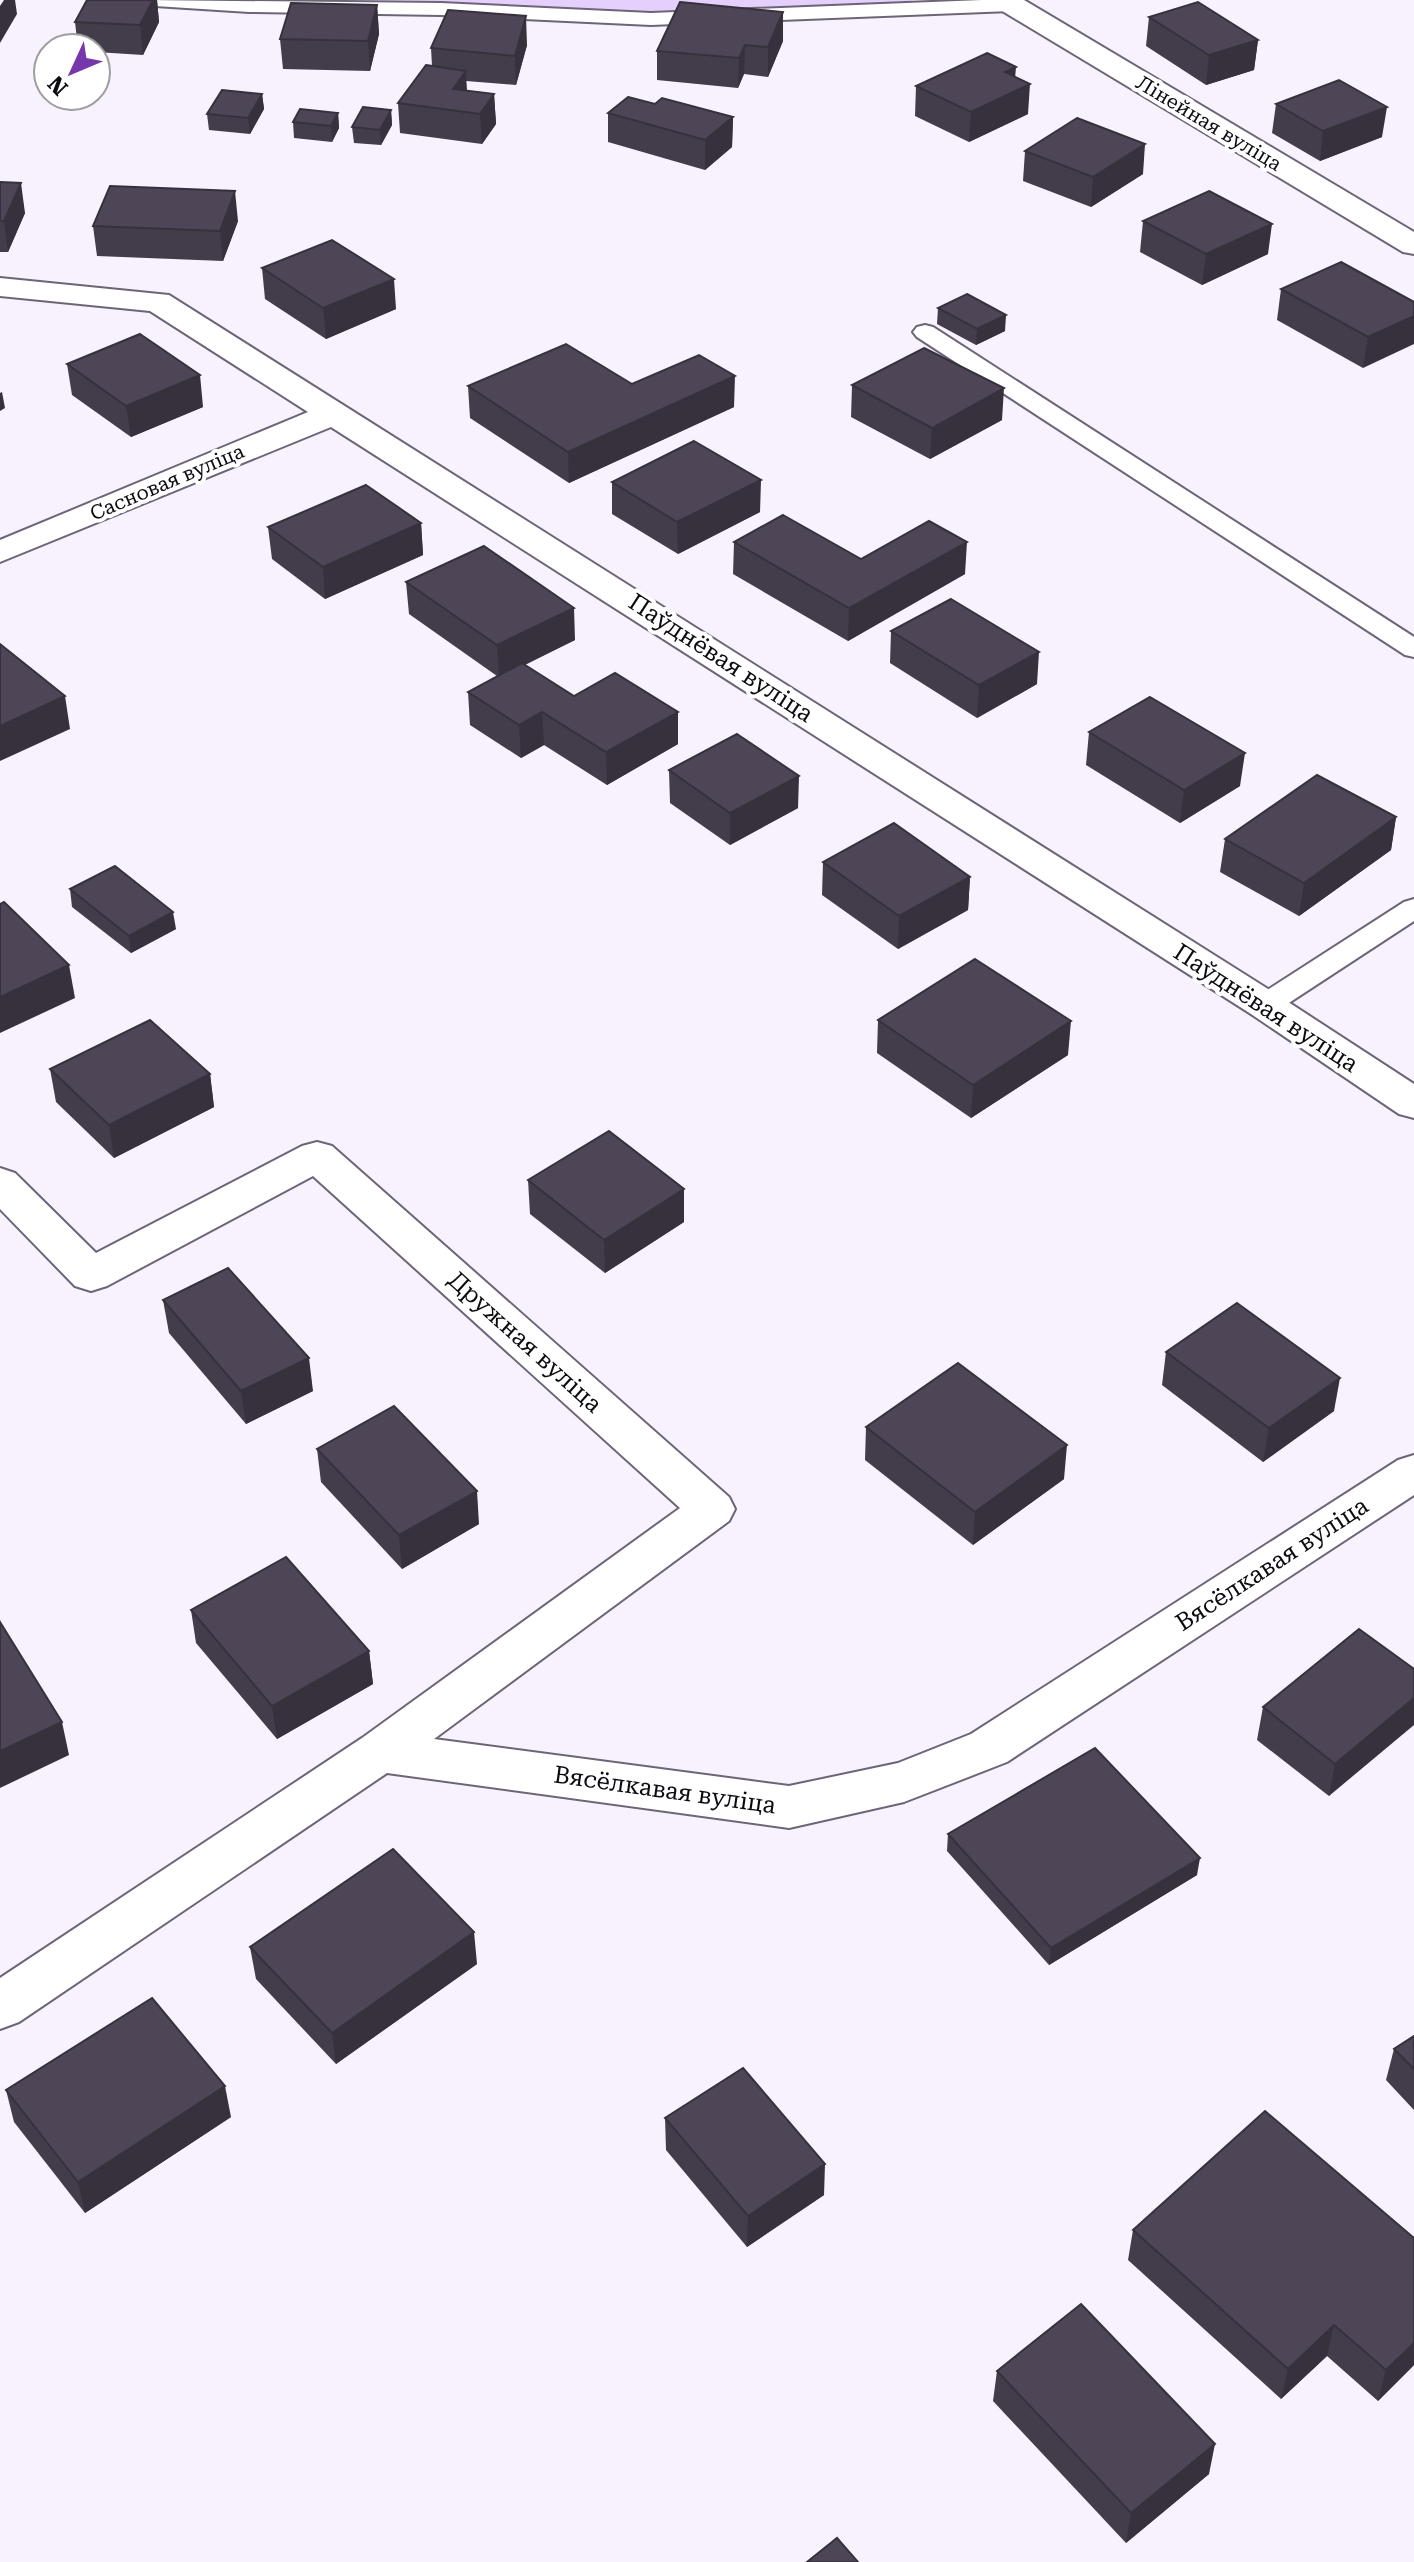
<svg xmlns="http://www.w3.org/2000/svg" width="1414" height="2562" viewBox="0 0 1414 2562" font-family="'Roboto Serif',serif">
  <rect width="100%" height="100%" fill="#f8f2ff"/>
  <path fill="#e5d0fd" d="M249 0H911L912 1 653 14 443 4Z"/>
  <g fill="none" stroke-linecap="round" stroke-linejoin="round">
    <defs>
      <g id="service">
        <path d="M145 0 441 3 651 13 982 0H1016L1021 5 1011 11 651 25 441 15 249 12 155 6Z"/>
        <path d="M925 325 933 327 1414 637V657L1405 655 917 337 913 332 917 327Z"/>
        <path d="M1414 899V921L1275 1012 1265 1015 1255 1012 1250 1005 1255 998 1404 902Z"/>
      </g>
      <g id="minor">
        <path d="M990 0H1024L1414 232V254L1403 252 994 6Z"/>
        <path d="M0 278 169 295 1279 996 1414 1084V1118L1399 1114 1251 1014 331 427 0 562V540L308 412 150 311 0 296Z"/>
        <path d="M317 1142 332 1146 729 1497 735 1509 729 1521 434 1739 789 1786 898 1763 971 1734 1398 1460 1414 1455V1495L1007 1762 904 1802 789 1828 387 1773 19 2022 0 2029V1978L362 1738 680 1508 313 1176 107 1286 91 1291 75 1286 0 1209V1168L15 1173 96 1253 302 1146Z"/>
      </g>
    </defs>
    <use href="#service" stroke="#6d6577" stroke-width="4"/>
    <use href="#minor" stroke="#6d6577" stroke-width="4"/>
    <use href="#service" fill="#fff" fill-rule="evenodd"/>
    <use href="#minor" fill="#fff" fill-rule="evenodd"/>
  </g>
  <g fill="#433c4b">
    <path d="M87 0H157L159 22 143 55 96 52V48H78L75 22Z"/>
    <path d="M377 5 379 34 370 71 283 69 280 39Z"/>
    <path d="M783 12V41L768 77 744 74 738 88 657 80V51Z"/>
    <path d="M1149 17 1258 40 1254 70 1206 85 1146 46Z"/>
    <path d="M527 45 516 85 466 81 467 91 494 94 496 124 482 144 400 133 398 103 432 66 431 48Z"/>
    <path d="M1015 77 1028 114 969 142 915 116 916 86Z"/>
    <path d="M262 94 264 109 250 134 209 130 207 114Z"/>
    <path d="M655 104 733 117 732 147 705 170 608 142V113Z"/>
    <path d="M1276 104 1382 137 1320 161 1272 133Z"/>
    <path d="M391 110 392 125 381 145 354 143 352 127Z"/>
    <path d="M338 113 339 128 332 142 294 138 293 122Z"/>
    <path d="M1025 151 1143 174 1091 207 1023 181Z"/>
    <path d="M0 182 25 213 8 252H0Z"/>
    <path d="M238 221 223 261 97 256 93 226Z"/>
    <path d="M1143 221 1268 254 1202 285 1140 252Z"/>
    <path d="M262 268 396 309 326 339 265 299Z"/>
    <path d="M1281 289 1414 302 1363 368 1277 320Z"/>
    <path d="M938 308 1005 331 976 345 937 324Z"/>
    <path d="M67 364 203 407 131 437 72 395Z"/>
    <path d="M632 384 734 407 569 483 470 418 468 386Z"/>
    <path d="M852 385 1002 420 930 459 851 417Z"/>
    <path d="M612 482 760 512 678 554 612 514Z"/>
    <path d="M421 523 423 555 325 599 272 559 268 527Z"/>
    <path d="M734 542 965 574 848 641 733 574Z"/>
    <path d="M406 582 575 640 525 665 574 696 678 712V744L607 785 544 745 521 758 470 725 468 692 497 676 409 614Z"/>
    <path d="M891 631 1037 684 977 718 890 663Z"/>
    <path d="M1089 732 1240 786 1180 823 1086 765Z"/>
    <path d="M669 770 798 808 730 845 670 803Z"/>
    <path d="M1396 817 1391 850 1299 916 1220 872 1225 839Z"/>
    <path d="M823 862 970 877 968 910 898 949 822 895Z"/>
    <path d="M70 889 176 929 131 953 72 907Z"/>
    <path d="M878 1020 1068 1055 971 1118 877 1053Z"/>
    <path d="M50 1069 210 1074 214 1107 114 1158 56 1102Z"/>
    <path d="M528 1180 684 1222 605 1273 530 1214Z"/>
    <path d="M163 1300 313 1391 246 1424 169 1333Z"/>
    <path d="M1166 1352 1334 1411 1263 1462 1162 1385Z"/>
    <path d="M866 1427 1064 1479 973 1545 865 1460Z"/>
    <path d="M317 1449 479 1524 402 1569 321 1482Z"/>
    <path d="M191 1610 369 1651 373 1684 277 1739 196 1643Z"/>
    <path d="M1414 1669 1329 1796 1257 1740 1263 1707Z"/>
    <path d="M948 1834 1197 1875 1049 1965 947 1851Z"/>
    <path d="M250 1947 477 1964 336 2064 256 1979Z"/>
    <path d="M1414 2036V2110L1386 2080 1394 2049Z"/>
    <path d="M6 2090 231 2117 85 2213 14 2122Z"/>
    <path d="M1265 2111 1414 2365 1378 2401 1327 2356 1281 2399 1128 2260 1133 2230Z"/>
    <path d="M665 2118 824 2195 747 2247 666 2150Z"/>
    <path d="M997 2371 1209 2474 1126 2543 993 2401Z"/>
  </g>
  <g fill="#37313d">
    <path d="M4 0H15L17 14 0 43V6Z"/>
    <path d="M153 0H157L159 22 143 55 140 25Z"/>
    <path d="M377 5 379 34 370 71 368 41Z"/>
    <path d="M783 12V41L768 77V47Z"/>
    <path d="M526 16 527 45 516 85 515 56Z"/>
    <path d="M1258 40 1254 70 1206 85 1209 55Z"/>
    <path d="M745 45 744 74 738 88 739 58Z"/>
    <path d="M1016 67 1014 91 1030 84 1028 114 969 142 971 112 1005 72Z"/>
    <path d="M466 71 467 100 453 89Z"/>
    <path d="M262 94 264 109 250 134 248 118Z"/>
    <path d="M494 94 496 124 482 144 480 114Z"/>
    <path d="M1387 107 1382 137 1320 161 1323 131Z"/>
    <path d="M391 110 392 125 381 145 380 130Z"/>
    <path d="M338 113 339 128 332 142 331 126Z"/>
    <path d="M733 117 732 147 705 170V140Z"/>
    <path d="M1145 144 1143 174 1091 207 1093 177Z"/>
    <path d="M21 183 25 213 8 252 4 221Z"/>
    <path d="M235 191 238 221 223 261 220 231Z"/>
    <path d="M1272 224 1268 254 1202 285 1206 254Z"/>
    <path d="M394 279 396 309 326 339 323 308Z"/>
    <path d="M1006 315 1005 331 976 345 977 329Z"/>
    <path d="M1414 316V344L1363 368 1368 337Z"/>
    <path d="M200 375 203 407 131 437 126 406Z"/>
    <path d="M735 376 734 407 569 483 568 452Z"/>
    <path d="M1004 388 1002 420 930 459 932 428Z"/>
    <path d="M2 392 5 408 0 411V393Z"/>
    <path d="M761 480 760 512 678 554 677 522Z"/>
    <path d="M421 523 423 555 325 599 323 567Z"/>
    <path d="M967 542 965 574 848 641 849 608Z"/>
    <path d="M574 608 575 640 499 677 497 645Z"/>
    <path d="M1039 652 1037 684 977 718 979 685Z"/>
    <path d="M65 696 70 729 0 761V726Z"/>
    <path d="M542 712 544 745 521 758 519 725Z"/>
    <path d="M678 712V744L607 785 606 752Z"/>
    <path d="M1245 753 1240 786 1180 823 1184 790Z"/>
    <path d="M799 776 798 808 730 845V813Z"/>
    <path d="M1396 817 1391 850 1299 916 1304 883Z"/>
    <path d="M970 877 968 910 898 949 899 916Z"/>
    <path d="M173 912 176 929 131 953 129 936Z"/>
    <path d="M69 965 75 998 0 1033V997Z"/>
    <path d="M1071 1021 1068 1055 971 1118 973 1085Z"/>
    <path d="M210 1074 214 1107 114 1158 109 1125Z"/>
    <path d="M684 1189V1222L605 1273 604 1240Z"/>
    <path d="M309 1358 313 1391 246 1424 241 1391Z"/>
    <path d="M1340 1378 1334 1411 1263 1462 1269 1428Z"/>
    <path d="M1067 1445 1064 1479 973 1545 975 1512Z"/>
    <path d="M477 1491 479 1524 402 1569 399 1535Z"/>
    <path d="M369 1651 373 1684 277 1739 272 1706Z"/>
    <path d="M1414 1698V1725L1329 1796 1335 1764Z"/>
    <path d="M62 1722 69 1755 0 1788V1751Z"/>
    <path d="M1200 1858 1197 1875 1049 1965 1051 1948Z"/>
    <path d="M474 1932 477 1964 336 2064 332 2033Z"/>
    <path d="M225 2086 231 2117 85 2213 78 2182Z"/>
    <path d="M825 2164 824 2195 747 2247 748 2216Z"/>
    <path d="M1334 2325 1327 2356 1281 2399 1288 2369Z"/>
    <path d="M1414 2343V2365L1378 2401 1386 2370Z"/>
    <path d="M1215 2444 1209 2474 1126 2543 1131 2513Z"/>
  </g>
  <g fill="#4e4657" stroke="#37313d" stroke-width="2">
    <path d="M87 0H153L140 25 75 22Z"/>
    <path d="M680 2 783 12 768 47 745 45 739 58 657 51Z"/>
    <path d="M1198 2 1258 40 1209 55 1149 17Z"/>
    <path d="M291 3 377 5 368 41 280 39Z"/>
    <path d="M448 10 526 16 515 56 431 48Z"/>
    <path d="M987 53 1016 67 1005 72 1030 84 971 112 916 86Z"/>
    <path d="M426 65 466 71 453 89 494 94 480 114 398 103Z"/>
    <path d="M1339 80 1387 107 1323 131 1276 104Z"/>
    <path d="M222 90 262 94 248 118 207 114Z"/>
    <path d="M628 97 655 104 662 98 733 117 705 140 608 113Z"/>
    <path d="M363 107 391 110 380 130 352 127Z"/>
    <path d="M300 109 338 113 331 126 293 122Z"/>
    <path d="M1077 118 1145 144 1093 177 1025 151Z"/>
    <path d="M0 182 21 183 4 221H0Z"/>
    <path d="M110 186 235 191 220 231 93 226Z"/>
    <path d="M1209 191 1272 224 1206 254 1143 221Z"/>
    <path d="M332 240 394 279 323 308 262 268Z"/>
    <path d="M1341 262 1414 302V316L1368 337 1281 289Z"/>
    <path d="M967 294 1006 315 977 329 938 308Z"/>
    <path d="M140 334 200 375 126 406 67 364Z"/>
    <path d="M566 344 632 384 699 355 735 376 568 452 468 386Z"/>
    <path d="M924 348 1004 388 932 428 852 385Z"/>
    <path d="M694 441 761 480 677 522 612 482Z"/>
    <path d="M366 485 421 523 323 567 268 527Z"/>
    <path d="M783 515 861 559 929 521 967 542 849 608 734 542Z"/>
    <path d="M484 546 574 608 497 645 406 582Z"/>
    <path d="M951 599 1039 652 979 685 891 631Z"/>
    <path d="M0 644 65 696 0 726Z"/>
    <path d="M522 663 574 696 615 673 678 712 606 752 542 712 519 725 468 692Z"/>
    <path d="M1150 697 1245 753 1184 790 1089 732Z"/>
    <path d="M737 734 799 776 730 813 669 770Z"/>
    <path d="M1317 775 1396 817 1304 883 1225 839Z"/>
    <path d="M894 823 970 877 899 916 823 862Z"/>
    <path d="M115 866 173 912 129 936 70 889Z"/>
    <path d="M4 902 69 965 0 997V904Z"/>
    <path d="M975 959 1071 1021 973 1085 878 1020Z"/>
    <path d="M150 1020 210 1074 109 1125 50 1069Z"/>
    <path d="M609 1131 684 1189 604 1240 528 1180Z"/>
    <path d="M228 1268 309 1358 241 1391 163 1300Z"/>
    <path d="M1237 1303 1340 1378 1269 1428 1166 1352Z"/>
    <path d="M958 1363 1067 1445 975 1512 866 1427Z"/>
    <path d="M394 1406 477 1491 399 1535 317 1449Z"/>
    <path d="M286 1557 369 1651 272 1706 191 1610Z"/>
    <path d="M0 1622 62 1722 0 1751Z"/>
    <path d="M1359 1629 1414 1669V1698L1335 1764 1263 1707Z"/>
    <path d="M1095 1748 1200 1858 1051 1948 948 1834Z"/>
    <path d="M393 1849 474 1932 332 2033 250 1947Z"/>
    <path d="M152 1998 225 2086 78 2182 6 2090Z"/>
    <path d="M1414 2036V2069L1394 2049Z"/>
    <path d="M743 2068 825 2164 748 2216 665 2118Z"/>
    <path d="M1265 2111 1414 2238V2343L1386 2370 1334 2325 1288 2369 1133 2230Z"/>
    <path d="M1081 2304 1215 2444 1131 2513 997 2371Z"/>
    <path d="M837 2538 858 2562H807Z"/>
  </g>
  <g text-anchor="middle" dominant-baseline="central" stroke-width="8" stroke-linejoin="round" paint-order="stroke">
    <g font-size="20" fill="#0d0a10" stroke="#fff">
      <text transform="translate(1209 123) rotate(31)">Лінейная вуліца</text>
      <text transform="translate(167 482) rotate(-23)">Сасновая вуліца</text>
    </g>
    <g font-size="24" fill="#0d0a10" stroke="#fff">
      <text transform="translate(721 658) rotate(33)">Паўднёвая вуліца</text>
      <text transform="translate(1266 1008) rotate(33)">Паўднёвая вуліца</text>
      <text transform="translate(525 1342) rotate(42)">Дружная вуліца</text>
      <text transform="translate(1272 1564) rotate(-33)">Вясёлкавая вуліца</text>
      <text transform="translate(665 1790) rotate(8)">Вясёлкавая вуліца</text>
    </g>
  </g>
  <g transform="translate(72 72) rotate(226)"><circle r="38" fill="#ffffff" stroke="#9e9d9f" stroke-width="2"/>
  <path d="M0-6L14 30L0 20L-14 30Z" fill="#7737ac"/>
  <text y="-12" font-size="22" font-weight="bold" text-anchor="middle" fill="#0d0a10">N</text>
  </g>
</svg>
